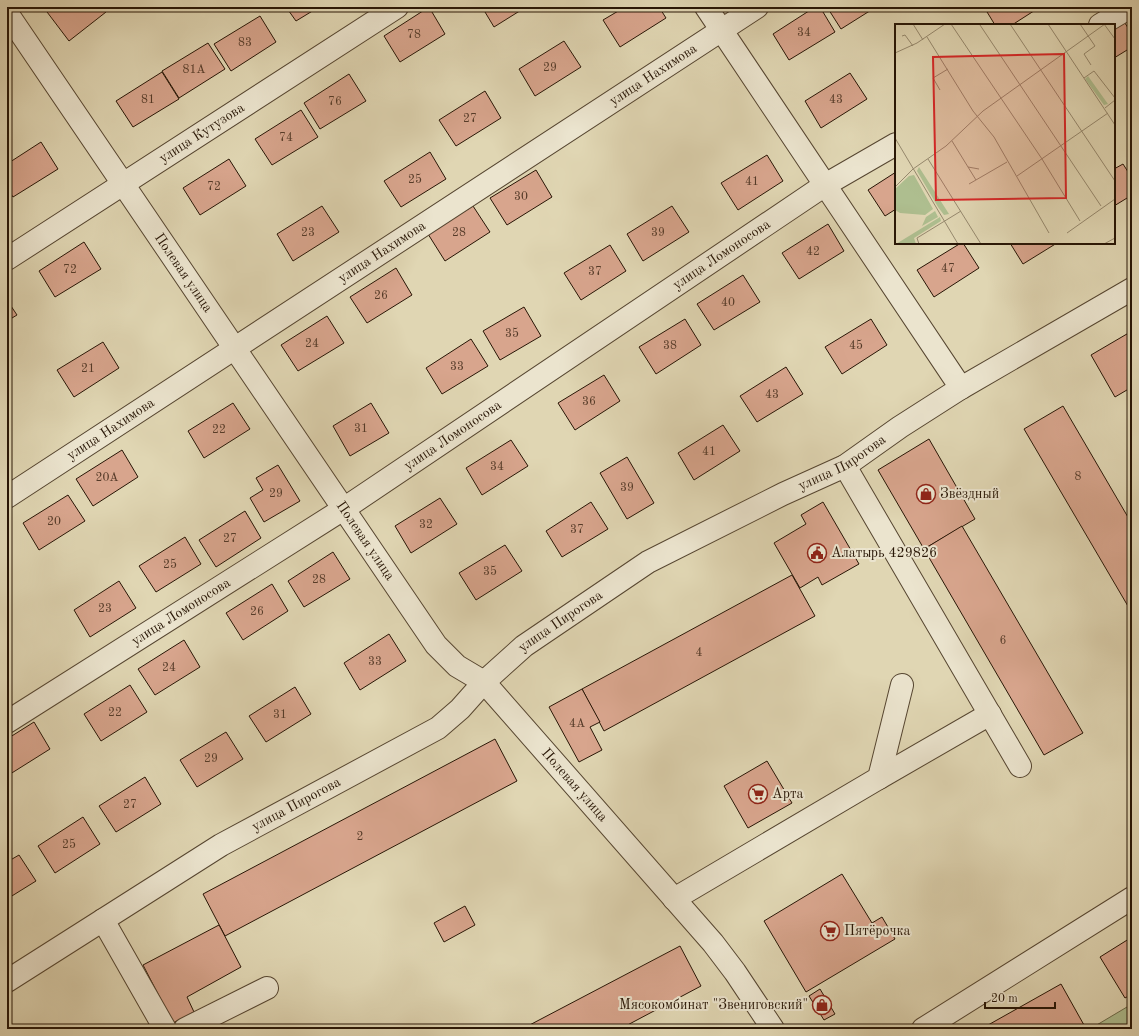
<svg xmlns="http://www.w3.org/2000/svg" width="1139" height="1036" viewBox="0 0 1139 1036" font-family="'Old Standard TT',serif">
  <rect width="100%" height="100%" fill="#e0d6b3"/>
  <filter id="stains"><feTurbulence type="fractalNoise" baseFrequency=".005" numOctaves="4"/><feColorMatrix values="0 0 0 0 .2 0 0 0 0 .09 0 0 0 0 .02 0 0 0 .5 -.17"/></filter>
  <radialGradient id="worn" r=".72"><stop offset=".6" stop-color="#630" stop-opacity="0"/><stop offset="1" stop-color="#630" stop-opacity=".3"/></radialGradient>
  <path fill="#aebe8f" stroke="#6b6a4a" d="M1132 1004V1029H1090Z"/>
  <g fill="#d8a58d" stroke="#281606">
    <path d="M45 7H102L106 12 69 41 44 8Z"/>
    <path d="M286 7H319L296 21Z"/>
    <path d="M429 7 445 34 400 62 384 36Z"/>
    <path d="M482 7H526L494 27Z"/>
    <path d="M625 7H659L666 18 620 47 603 20Z"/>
    <path d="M815 7H820L835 32 789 60 773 34Z"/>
    <path d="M827 7H876L841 29Z"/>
    <path d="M984 7H1040L1012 25H995Z"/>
    <path d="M260 16 276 42 231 71 214 44Z"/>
    <path d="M1121 17 1132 34V47L1114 58V25Z"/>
    <path d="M564 41 581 67 535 96 519 69Z"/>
    <path d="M208 43 225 69 179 98 162 71Z"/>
    <path d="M162 72 179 99 133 127 116 101Z"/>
    <path d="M850 73 867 99 821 128 805 101Z"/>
    <path d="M349 74 366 101 320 129 304 103Z"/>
    <path d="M485 91 501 118 456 146 439 120Z"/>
    <path d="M301 110 318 137 272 165 255 139Z"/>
    <path d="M41 142 58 169 13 197 7 188V164Z"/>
    <path d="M430 152 446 179 401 207 384 181Z"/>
    <path d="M767 155 783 181 738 210 721 183Z"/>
    <path d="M229 159 246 186 200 215 183 188Z"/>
    <path d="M1123 164 1132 178V195L1114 206V169Z"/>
    <path d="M536 170 552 197 507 225 490 198Z"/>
    <path d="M896 172V209L885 216 868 190Z"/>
    <path d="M322 206 339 232 293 261 277 234Z"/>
    <path d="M473 206 490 232 445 261 428 234Z"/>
    <path d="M672 206 689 232 643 261 627 234Z"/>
    <path d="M828 224 844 251 799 279 782 253Z"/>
    <path d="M84 242 101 269 55 297 39 271Z"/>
    <path d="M961 243H963L979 268 934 297 917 270Z"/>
    <path d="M1010 243H1057L1023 264Z"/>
    <path d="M610 245 626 271 581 300 564 273Z"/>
    <path d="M396 268 412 295 367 323 350 297Z"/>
    <path d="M743 275 760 302 714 330 697 304Z"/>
    <path d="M7 300 17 315 7 321Z"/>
    <path d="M524 307 541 336 500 360 483 331Z"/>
    <path d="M327 316 344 343 298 371 281 345Z"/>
    <path d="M685 319 701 345 656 374 639 347Z"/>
    <path d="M871 319 887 345 842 374 825 347Z"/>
    <path d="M1132 331V387L1115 397 1091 355Z"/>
    <path d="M471 339 488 366 442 394 426 368Z"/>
    <path d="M103 342 119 368 74 397 57 370Z"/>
    <path d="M786 367 803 394 757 422 740 396Z"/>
    <path d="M604 375 620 401 575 430 558 403Z"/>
    <path d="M233 403 250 429 204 458 188 431Z"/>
    <path d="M371 403 389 433 350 456 333 426Z"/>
    <path d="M1063 406 1132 524V613L1024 429Z"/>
    <path d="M723 425 740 451 694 480 678 453Z"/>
    <path d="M929 439 975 519 924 549 878 470Z"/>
    <path d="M511 440 528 466 482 495 466 468Z"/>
    <path d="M122 450 138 477 93 506 76 479Z"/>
    <path d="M627 457 654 503 627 519 600 473Z"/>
    <path d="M278 465 300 501 264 522 250 498 263 490 256 478Z"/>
    <path d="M68 495 85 521 39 550 23 523Z"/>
    <path d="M440 498 457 524 411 553 395 526Z"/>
    <path d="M591 502 608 529 562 557 546 531Z"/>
    <path d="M823 502 859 564 822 585 818 577 800 588 774 543 806 524 801 515Z"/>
    <path d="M245 511 261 538 216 567 199 540Z"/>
    <path d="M962 526 1083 733 1044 755 924 549Z"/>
    <path d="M185 537 201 564 156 592 139 566Z"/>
    <path d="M505 545 522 571 476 600 459 573Z"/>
    <path d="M333 552 350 579 304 607 288 581Z"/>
    <path d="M792 575 815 616 604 731 582 689Z"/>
    <path d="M119 581 136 608 90 637 74 610Z"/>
    <path d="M272 584 288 611 243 640 226 613Z"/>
    <path d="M389 634 406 661 360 690 344 663Z"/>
    <path d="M184 640 200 667 155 695 138 669Z"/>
    <path d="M130 685 147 712 101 741 84 714Z"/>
    <path d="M295 687 311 714 266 742 249 716Z"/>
    <path d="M582 689 600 722 590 727 602 750 579 762 549 707Z"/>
    <path d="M34 722 50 749 7 776V739Z"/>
    <path d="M226 732 243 759 197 787 180 760Z"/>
    <path d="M495 739 517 781 225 936 203 894Z"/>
    <path d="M767 761 792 803 748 828 724 786Z"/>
    <path d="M145 777 161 804 116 832 99 806Z"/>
    <path d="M83 817 100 844 55 873 38 846Z"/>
    <path d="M19 855 36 881 7 899V862Z"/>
    <path d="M842 874 872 923 882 917 895 939 806 992 764 921Z"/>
    <path d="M465 906 475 925 444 942 434 923Z"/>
    <path d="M219 925 241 967 187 997 194 1012 173 1023 143 965Z"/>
    <path d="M1132 937V994L1125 998 1100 957Z"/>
    <path d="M680 946 701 986 620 1029H522Z"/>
    <path d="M1061 984 1084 1025 1078 1029H981Z"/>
    <path d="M820 989 835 1014 824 1020 809 996Z"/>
  </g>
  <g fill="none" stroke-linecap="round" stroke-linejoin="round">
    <defs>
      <g id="minor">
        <path d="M706 7 961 388"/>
        <path id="s1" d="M7 13 436 645 457 666 484 682 713 943 735 972 773 1029"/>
        <path d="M1100 25 1130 7"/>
        <path id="s2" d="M7 259 397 7"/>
        <path d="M845 466 1020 766"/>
        <path id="s3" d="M7 497 757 7"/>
        <path id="s4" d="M7 722 345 508 825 185 896 144"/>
        <path d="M879 778 990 714"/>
        <path d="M674 899 879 778 902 685"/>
        <path d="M103 920 165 1029"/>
        <path id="s5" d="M7 981 221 845 438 728 460 709 484 682 524 646 648 562 783 494 845 466 900 427 961 388 1132 289"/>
        <path d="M185 1029 267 988"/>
        <path d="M923 1029 1132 898"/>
      </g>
    </defs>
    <use href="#minor" stroke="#564631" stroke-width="24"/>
    <use href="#minor" stroke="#ebe4ce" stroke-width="22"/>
  </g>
  <defs>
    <symbol id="shop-ring" viewBox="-11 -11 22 22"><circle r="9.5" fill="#ebe4ce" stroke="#8f2418" stroke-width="1.5"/><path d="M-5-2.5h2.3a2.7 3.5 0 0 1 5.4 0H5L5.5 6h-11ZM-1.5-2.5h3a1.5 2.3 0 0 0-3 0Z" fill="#8f2418"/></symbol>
    <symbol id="civic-ring" viewBox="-11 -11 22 22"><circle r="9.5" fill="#ebe4ce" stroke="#8f2418" stroke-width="1.5"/><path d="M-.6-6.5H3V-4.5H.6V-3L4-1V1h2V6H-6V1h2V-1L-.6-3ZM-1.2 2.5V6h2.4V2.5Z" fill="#8f2418"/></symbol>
    <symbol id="supermarket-ring" viewBox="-11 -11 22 22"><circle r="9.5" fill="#ebe4ce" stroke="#8f2418" stroke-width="1.5"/><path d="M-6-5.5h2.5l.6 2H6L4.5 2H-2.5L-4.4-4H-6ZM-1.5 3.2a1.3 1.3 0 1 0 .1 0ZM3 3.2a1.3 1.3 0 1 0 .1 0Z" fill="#8f2418"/></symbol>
  </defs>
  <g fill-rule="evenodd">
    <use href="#shop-ring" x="915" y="483" width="22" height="22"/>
    <use href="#civic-ring" x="806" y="542" width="22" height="22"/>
    <use href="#supermarket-ring" x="747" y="783" width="22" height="22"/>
    <use href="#supermarket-ring" x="819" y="920" width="22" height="22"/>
    <use href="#shop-ring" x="811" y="994" width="22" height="22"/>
  </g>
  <g text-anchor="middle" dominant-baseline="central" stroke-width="4" stroke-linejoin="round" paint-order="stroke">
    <g font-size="12" fill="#543a28">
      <text x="804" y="33">34</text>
      <text x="414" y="35">78</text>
      <text x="245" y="43">83</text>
      <text x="550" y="68">29</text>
      <text x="194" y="70">81А</text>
      <text x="148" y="100">81</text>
      <text x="836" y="100">43</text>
      <text x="335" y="102">76</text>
      <text x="470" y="119">27</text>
      <text x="286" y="138">74</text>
      <text x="415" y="180">25</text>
      <text x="752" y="182">41</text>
      <text x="214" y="187">72</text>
      <text x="521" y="197">30</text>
      <text x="308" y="233">23</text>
      <text x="459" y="233">28</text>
      <text x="658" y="233">39</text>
      <text x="813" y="252">42</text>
      <text x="948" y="269">47</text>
      <text x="70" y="270">72</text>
      <text x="595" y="272">37</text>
      <text x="381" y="296">26</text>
      <text x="728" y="303">40</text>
      <text x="512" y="334">35</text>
      <text x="312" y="344">24</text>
      <text x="670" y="346">38</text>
      <text x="856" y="346">45</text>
      <text x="457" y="367">33</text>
      <text x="88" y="369">21</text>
      <text x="772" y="395">43</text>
      <text x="589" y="402">36</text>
      <text x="361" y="429">31</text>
      <text x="219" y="430">22</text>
      <text x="709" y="452">41</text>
      <text x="497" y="467">34</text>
      <text x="1078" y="477">8</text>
      <text x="107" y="478">20А</text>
      <text x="627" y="488">39</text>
      <text x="276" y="494">29</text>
      <text x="54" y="522">20</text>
      <text x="426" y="525">32</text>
      <text x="577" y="530">37</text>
      <text x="230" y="539">27</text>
      <text x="170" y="565">25</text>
      <text x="490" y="572">35</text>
      <text x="319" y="580">28</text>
      <text x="105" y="609">23</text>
      <text x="257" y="612">26</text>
      <text x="1003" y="641">6</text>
      <text x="699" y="653">4</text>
      <text x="375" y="662">33</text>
      <text x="169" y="668">24</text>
      <text x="115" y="713">22</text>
      <text x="280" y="715">31</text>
      <text x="577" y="724">4А</text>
      <text x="211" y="759">29</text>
      <text x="130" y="805">27</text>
      <text x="360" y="837">2</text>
      <text x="69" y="845">25</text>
    </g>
    <g font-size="14" fill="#281606" stroke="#ebe4ce">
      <text stroke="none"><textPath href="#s3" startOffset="772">улица Нахимова</textPath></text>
      <text stroke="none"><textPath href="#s2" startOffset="232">улица Кутузова</textPath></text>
      <text stroke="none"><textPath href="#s3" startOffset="448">улица Нахимова</textPath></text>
      <text stroke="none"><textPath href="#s4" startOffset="854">улица Ломоносова</textPath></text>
      <text stroke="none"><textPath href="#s1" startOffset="314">Полевая улица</textPath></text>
      <text stroke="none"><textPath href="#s3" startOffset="124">улица Нахимова</textPath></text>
      <text stroke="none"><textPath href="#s4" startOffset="530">улица Ломоносова</textPath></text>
      <text stroke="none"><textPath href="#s5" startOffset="987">улица Пирогова</textPath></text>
      <text stroke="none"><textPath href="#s1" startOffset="638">Полевая улица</textPath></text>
      <text stroke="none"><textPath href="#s4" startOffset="206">улица Ломоносова</textPath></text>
      <text stroke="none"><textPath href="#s5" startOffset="663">улица Пирогова</textPath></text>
      <text stroke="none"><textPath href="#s1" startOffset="962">Полевая улица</textPath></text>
      <text stroke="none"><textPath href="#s5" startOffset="339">улица Пирогова</textPath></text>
    </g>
    <g font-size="14" fill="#281606" stroke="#ebe4ce" text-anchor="start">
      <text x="940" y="494">Звёздный</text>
      <text x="831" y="553">Алатырь 429826</text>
      <text x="772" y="794">Арта</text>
      <text x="844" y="931">Пятёрочка</text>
      <text x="808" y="1005" text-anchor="end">Мясокомбинат "Звениговский"</text>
    </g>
  </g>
  <g transform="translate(895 24)">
    <rect width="220" height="220" fill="#e0d6b3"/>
    <path d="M193 52 213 80 209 81 190 55ZM24 143 54 190 49 191 43 183 22 147ZM19 151 38 185 30 191 5 189 0 186V165L14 152ZM40 187 43 193 27 202 31 193ZM45 193 46 197 19 214 21 220H1Z" fill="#aebe8f"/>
    <path fill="none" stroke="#96896e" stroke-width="1" d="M18 0 28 16M56 0 147 135 185 197M115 0 220 157M153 0 220 101M185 0 200 22 189 30 196 41M209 0 220 15M85 1 206 182M7 12 10 11 18 22M32 13 78 87 99 113 154 209M0 29 22 19 50 0M189 54 199 47 220 74M45 66 38 54 53 45M210 84 220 76M0 114 63 220M57 117 73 143 84 145M33 135 86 220M73 143 81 156M122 152 213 89M74 160 112 138M0 163 18 145 51 122 88 87 210 0M172 209 220 175M24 220 22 214 66 187M209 220 220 214"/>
    <path fill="#d62828" fill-opacity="0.15" stroke="#d62828" stroke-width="2" d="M169 30 171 174 41 176 38 33Z"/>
    <rect width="220" height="220" fill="none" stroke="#281606" stroke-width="2"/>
  </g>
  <rect width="1139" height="1036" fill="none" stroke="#e0d6b3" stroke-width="24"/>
  <rect x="8" y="8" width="1123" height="1020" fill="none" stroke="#281606" stroke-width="2"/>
  <rect x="12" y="12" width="1115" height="1012" fill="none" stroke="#281606"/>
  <path d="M985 1002v6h70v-6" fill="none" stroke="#281606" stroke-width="2"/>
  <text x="991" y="1002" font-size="12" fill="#281606" stroke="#ebe4ce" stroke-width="3" paint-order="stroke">20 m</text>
  <rect width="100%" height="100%" filter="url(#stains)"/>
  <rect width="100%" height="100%" fill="url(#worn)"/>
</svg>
